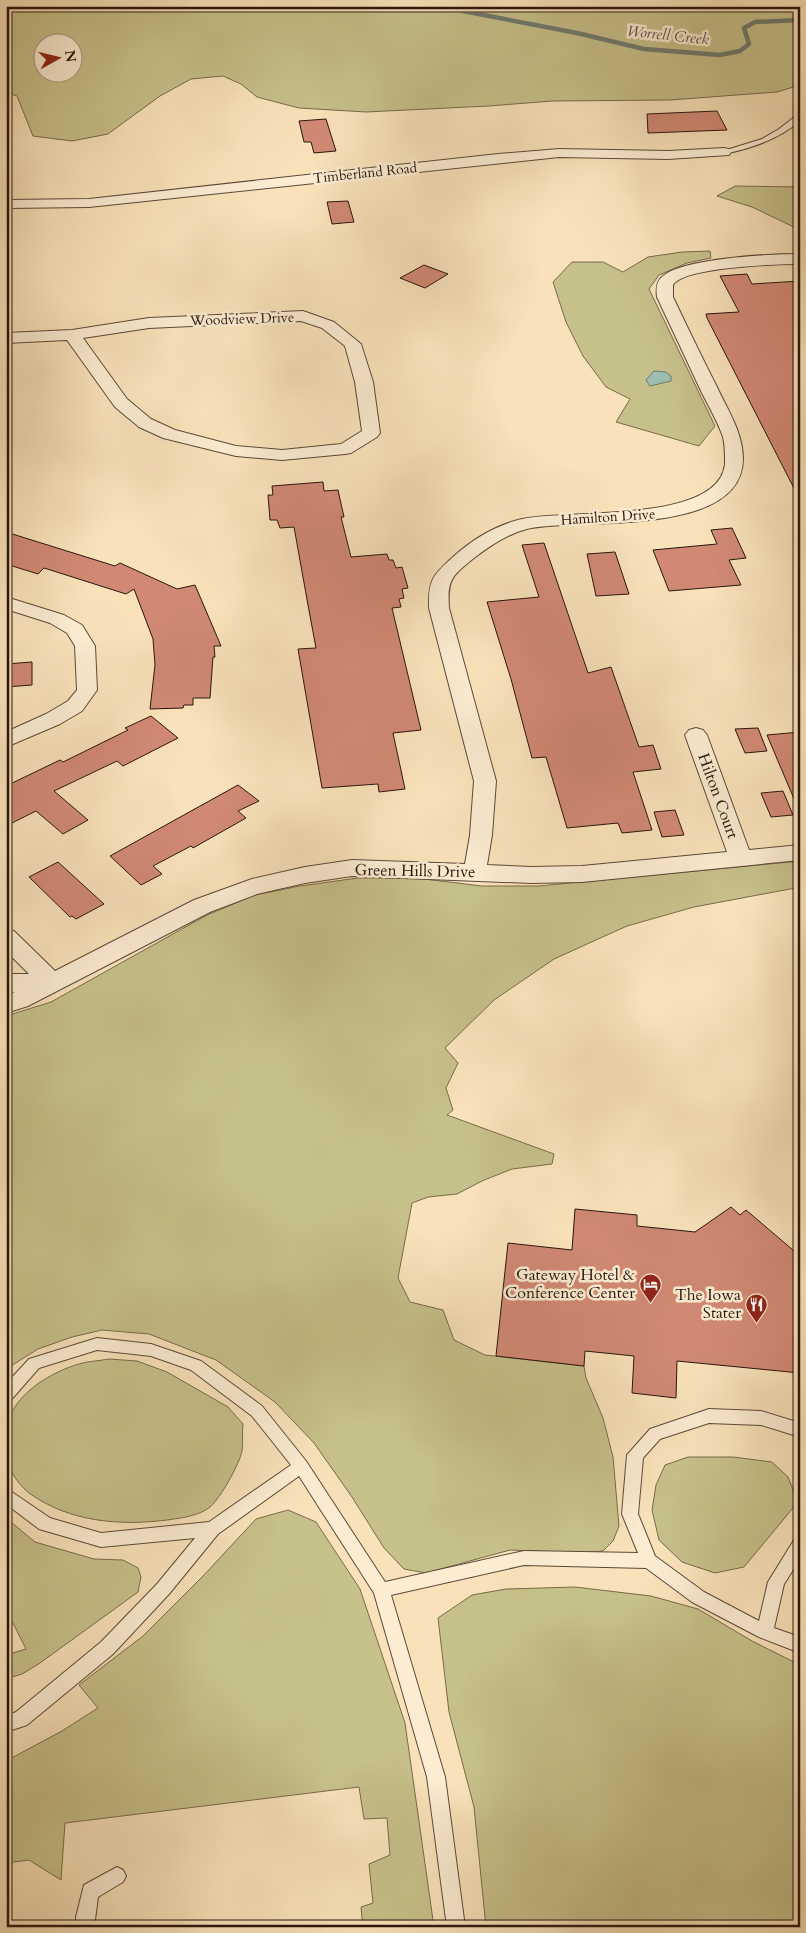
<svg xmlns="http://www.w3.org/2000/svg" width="806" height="1933" viewBox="0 0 806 1933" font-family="Cardo,serif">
  <rect width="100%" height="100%" fill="#f9e2ba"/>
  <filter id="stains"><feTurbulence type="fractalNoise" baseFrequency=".004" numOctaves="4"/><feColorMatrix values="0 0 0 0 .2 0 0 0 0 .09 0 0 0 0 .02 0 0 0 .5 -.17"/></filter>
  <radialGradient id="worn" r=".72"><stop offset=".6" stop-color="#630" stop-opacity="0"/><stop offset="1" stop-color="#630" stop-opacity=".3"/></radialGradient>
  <g fill="#c6c08a" stroke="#786a4c" fill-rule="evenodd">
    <path d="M6 6H800V85L777 92 670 100 552 101 489 106 366 112 299 108 257 97 241 84 223 76 191 79 160 96 108 134 72 141 33 136 17 96 6 92ZM72 42V72H42V42Z"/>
    <path d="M735 186 800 187V230L752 207 717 196Z"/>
    <path d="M710 251 711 258 687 263 659 275 649 289 715 426 699 446 616 422 630 399 606 387 583 356 566 322 553 282 572 262H603L623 272 648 257 682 252Z"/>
    <path d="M800 861V888L790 889 694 907 627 926 554 959 494 1000 445 1048 458 1063 446 1088 453 1110 447 1115 554 1154 552 1164 512 1169 482 1181 457 1194 428 1197 412 1203 398 1278 410 1302 443 1310 454 1340 485 1355 584 1366 586 1378 603 1418 613 1457 619 1526 613 1541 603 1551 583 1553 510 1550 426 1573 404 1569 384 1548 352 1497 314 1443 275 1402 216 1360 149 1334 102 1330 72 1337 38 1349 6 1369V1016L51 1002 207 915 255 895 300 886 358 878H416L482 886H539Z"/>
    <path d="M109 1359 137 1361 167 1372 228 1407 243 1424C242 1433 243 1443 242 1451 240 1463 220 1499 210 1507 199 1516 181 1518 167 1520 120 1526 69 1522 29 1493 15 1482 6 1465 6 1448 6 1441 5 1432 7 1425 14 1394 51 1372 79 1364 88 1361 99 1361 109 1359Z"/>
    <path d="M688 1457H733L772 1462 788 1477 798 1502 744 1567 715 1573 682 1562 659 1540 652 1510 656 1485 665 1465Z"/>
    <path d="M288 1510 316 1522 360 1589 405 1723 434 1927H363L361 1907 373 1903 369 1864 390 1855 387 1818 364 1819 359 1787 65 1823 61 1880 29 1860 6 1863V1761L62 1731 98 1708 79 1685 143 1636 204 1575 256 1519Z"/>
    <path d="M6 1518 35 1542 94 1559 123 1560 138 1568 141 1577 138 1592 40 1663 22 1674 9 1678 6 1676V1655L26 1649 6 1609Z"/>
    <path d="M575 1587 651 1596 698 1609 752 1641 800 1665V1927H486L474 1807 449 1712 438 1618 472 1595 506 1589Z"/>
  </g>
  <path fill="#9ebeb0" stroke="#6f7a6f" d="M654 371 666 372 671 376V381L650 386 646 380Z"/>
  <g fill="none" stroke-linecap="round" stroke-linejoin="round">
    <path stroke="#6f7a6f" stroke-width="4.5" d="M451 6 463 11 577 33 644 49 720 55 740 51 749 44 744 28 755 22 800 20"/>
  </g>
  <g fill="#d18974" stroke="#29150e">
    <path d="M717 111 727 130 648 133 647 114Z"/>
    <path d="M326 119 336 151 314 153 311 142H304L299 121Z"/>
    <path d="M348 201 354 222 332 224 327 202Z"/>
    <path d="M424 265 448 274 425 288 400 278Z"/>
    <path d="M747 274 752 284 800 281V500L707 318 706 314 739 312 720 276Z"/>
    <path d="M323 482 324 491 338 490 344 517H341L351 557 387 554 389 560H393L396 568 402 567 408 588 402 589 404 598 399 599 401 607 392 608 421 730 393 733 405 789 379 792 378 784 322 788 298 649 316 648 308 605 294 527 280 528 277 520H270L268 495H273L272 486Z"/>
    <path d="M732 528 746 558 729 560 741 585 669 591 653 550 717 544 711 530Z"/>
    <path d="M6 532 115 566 120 563 177 589 195 585 221 646H214L215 657H213L210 698H193V705H184L183 708 150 709 155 665 153 639 134 589 126 594 44 568 38 574 6 564Z"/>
    <path d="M544 543 588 673 611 667 639 747 653 745 661 769 633 772 652 830 622 833 618 823 567 828 546 757 532 758 511 679 487 602 539 597 522 545Z"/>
    <path d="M615 552 629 594 596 596 587 554Z"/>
    <path d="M32 662V685L6 687V664Z"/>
    <path d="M151 716 178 738 123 766 117 761 54 791 88 820 63 834 36 811 6 826V786L60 760 63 762 128 730 125 728Z"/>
    <path d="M758 728 767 751 745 753 735 729Z"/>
    <path d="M800 732V813L767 735Z"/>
    <path d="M238 785 259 801 238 811 246 818 193 848 191 846 153 866 162 874 141 885 110 856Z"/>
    <path d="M783 791 793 815 771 817 761 793Z"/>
    <path d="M675 810 684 835 662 837 654 812Z"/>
    <path d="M58 862 104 904 76 919 72 916 70 917 29 877Z"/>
    <path d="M731 1207 740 1215 746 1210 800 1256V1373L677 1361 676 1398 632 1393 634 1356 585 1351 584 1366 496 1356 508 1243 572 1250 575 1209 637 1215V1226L695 1232Z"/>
  </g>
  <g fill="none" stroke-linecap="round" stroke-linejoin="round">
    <defs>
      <g id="lane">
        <path d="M797 115H800V121C777 140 752 148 724 154L720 152 762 139 779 129Z"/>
        <path d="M97 1338 151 1344 201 1361 262 1406 306 1461 385 1582 524 1551 638 1553 622 1514 627 1455 650 1429 709 1409 761 1411 800 1423V1437L761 1425 709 1423 660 1439 643 1458 638 1514 655 1556 704 1592 759 1621 768 1582 794 1540 800 1538V1559L784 1584 774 1628 800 1637V1653L759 1637 692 1602 646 1568 524 1565 391 1595 445 1777 465 1927H447L427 1777 374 1593 299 1476 218 1534 169 1594 113 1654 27 1725 6 1732V1716L16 1712 101 1642 157 1584 195 1538 101 1547 39 1529 6 1504V1488L50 1518 101 1533 209 1522 291 1465 252 1416 191 1370 151 1356 97 1350 39 1368 11 1400 6 1401V1384L29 1359Z"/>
        <path d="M117 1867 123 1870 126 1876 123 1882 98 1897 94 1927H76V1917L84 1885Z"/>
      </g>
      <g id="street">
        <path d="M724 148 729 149 731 152 729 155 668 159 559 157 89 207 6 208V200L89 199 498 154 559 149 668 151Z"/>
        <path d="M800 254V264C777 264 683 267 673 285V297C687 326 701 356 716 385 727 409 743 432 743 459 742 539 577 517 527 529 507 534 490 546 474 558 452 576 447 579 449 608L496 781 492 835 487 865 531 867 582 866 727 852 685 735 689 730 696 728 703 730 707 735 749 850 800 845V860L582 882 531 883 352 876 305 883 257 894 210 912 28 1006 6 1013V995L15 992H6V974H29L6 951V929L14 931 55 971 194 900 252 879 305 867 352 860 465 864 470 835 474 781 429 608C428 580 433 575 453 557 473 539 496 525 522 519 566 509 719 524 725 464 725 456 725 445 723 437 718 422 709 407 702 393 687 361 672 329 657 297 656 289 656 281 663 276 684 258 771 254 800 254Z"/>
        <path d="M303 311 334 322 361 344 373 382 380 433 377 437 351 453 345 454 282 460 236 456 163 438 139 427 115 407 67 340 6 343V333L72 330 149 318ZM301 321 322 328 345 346 355 382 362 431 341 444 282 450 236 446 175 430 151 419 127 399 83 338 149 328Z"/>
        <path d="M6 597 64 615 82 625 95 646 97 690 82 711 60 724 6 747V732L46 714 68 701 77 690 75 646 67 633 50 623 6 609Z"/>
      </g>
    </defs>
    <use href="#lane" stroke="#5d4839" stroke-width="2"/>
    <use href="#street" stroke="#5d4839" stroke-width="2"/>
    <use href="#lane" fill="#fbecd2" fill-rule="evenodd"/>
    <use href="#street" fill="#fbecd2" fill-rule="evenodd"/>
  </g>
  <defs>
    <symbol id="hotel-pin" viewBox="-11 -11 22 30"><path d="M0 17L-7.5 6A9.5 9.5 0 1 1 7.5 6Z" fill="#8f2418" stroke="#fbecd2"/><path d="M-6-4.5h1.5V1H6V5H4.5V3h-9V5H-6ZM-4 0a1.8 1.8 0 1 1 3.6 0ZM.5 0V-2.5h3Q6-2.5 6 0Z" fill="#fff"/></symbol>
    <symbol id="restaurant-pin" viewBox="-11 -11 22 30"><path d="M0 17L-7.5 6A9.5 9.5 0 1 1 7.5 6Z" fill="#8f2418" stroke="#fbecd2"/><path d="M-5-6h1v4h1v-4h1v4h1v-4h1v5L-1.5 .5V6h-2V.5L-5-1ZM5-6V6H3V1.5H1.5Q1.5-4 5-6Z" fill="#fff"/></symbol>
  </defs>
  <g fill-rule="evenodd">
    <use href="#hotel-pin" x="638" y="1272" width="25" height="34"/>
    <use href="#restaurant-pin" x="744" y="1292" width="25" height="34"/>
  </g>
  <g text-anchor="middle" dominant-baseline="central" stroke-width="5" stroke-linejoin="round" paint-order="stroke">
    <g font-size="14" fill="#29150e" stroke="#fbecd2">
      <text transform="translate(365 173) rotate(-6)">Timberland Road</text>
      <text transform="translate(242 319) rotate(-2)">Woodview Drive</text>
      <text transform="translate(608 517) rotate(-4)">Hamilton Drive</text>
    </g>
    <g font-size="15" font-style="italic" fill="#525047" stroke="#fbecd2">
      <text transform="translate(668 35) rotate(6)">Worrell Creek</text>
    </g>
    <g font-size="16" fill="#29150e" stroke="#fbecd2">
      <text transform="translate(718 796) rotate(70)">Hilton Court</text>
      <text transform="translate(415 871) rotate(1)">Green Hills Drive</text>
    </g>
    <g font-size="16" fill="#29150e" stroke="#fbecd2" text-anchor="end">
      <text x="635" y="1275">Gateway Hotel &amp;<tspan x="635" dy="18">Conference Center</tspan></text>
      <text x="741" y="1295">The Iowa<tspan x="741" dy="18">Stater</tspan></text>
    </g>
  </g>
  <rect width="806" height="1933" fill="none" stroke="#f9e2ba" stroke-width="25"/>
  <rect x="8" y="8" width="791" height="1918" fill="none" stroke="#29150e" stroke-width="2.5"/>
  <rect x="12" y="12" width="781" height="1908" fill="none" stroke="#29150e"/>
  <g transform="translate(58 58) rotate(82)"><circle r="24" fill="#fbecd2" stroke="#a79684"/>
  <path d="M0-4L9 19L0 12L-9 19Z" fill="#8f2418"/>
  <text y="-8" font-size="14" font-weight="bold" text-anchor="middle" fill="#29150e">N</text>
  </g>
  <rect width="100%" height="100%" filter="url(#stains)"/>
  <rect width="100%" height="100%" fill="url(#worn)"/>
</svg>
